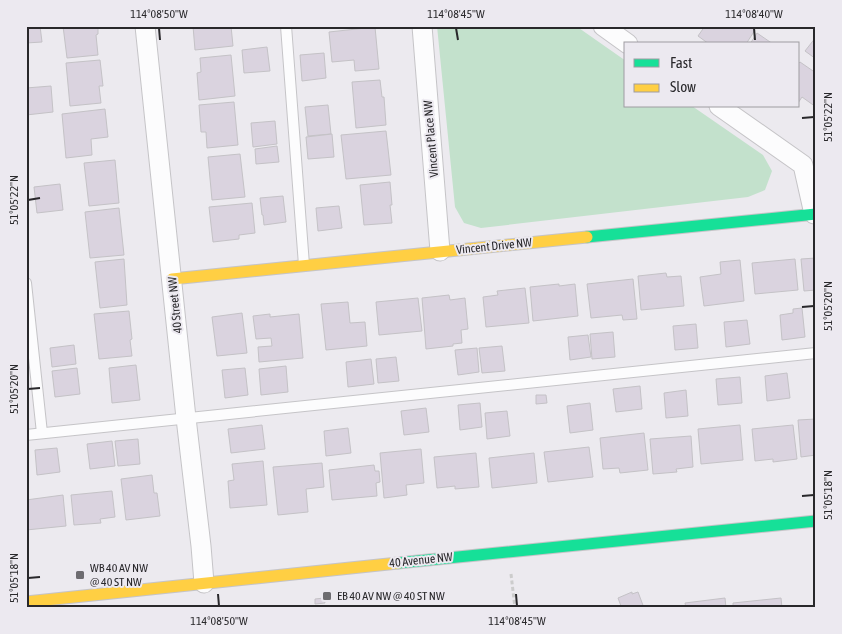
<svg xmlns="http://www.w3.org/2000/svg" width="842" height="634" viewBox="0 0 842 634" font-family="'Asap Condensed',sans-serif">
  <rect width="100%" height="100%" fill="#eceaef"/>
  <path fill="#c3e1cc" d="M437 26H576L626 61V106H692L763 155 772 171 765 190 748 197 481 228 464 223 455 207Z"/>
  <g fill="#dad3df" stroke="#c4c2c6">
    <path d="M26 26H40L42 42 26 43Z"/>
    <path d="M63 26H98V34L96 35 98 55 67 58Z"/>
    <path d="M193 26H231L233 46 195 50Z"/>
    <path d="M705 26H751L755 30 746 44H709L698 36Z"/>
    <path d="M375 27 379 69 355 71 354 60 332 62 329 32Z"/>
    <path d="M757 33 773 44H750Z"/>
    <path d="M816 37V59L805 51Z"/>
    <path d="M267 47 270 71 244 73 242 50Z"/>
    <path d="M324 53 326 78 302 81 300 55Z"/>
    <path d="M231 55 235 96 199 100 197 73 201 72 200 58Z"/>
    <path d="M100 60 103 86H99L101 103 70 106 66 63Z"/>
    <path d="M800 62 816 73V107L802 97 798 103V64Z"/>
    <path d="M380 80 382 97H384L386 125 356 128 352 82Z"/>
    <path d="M51 86 53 112 26 115V88Z"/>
    <path d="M234 102 238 145 207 148 206 132H201L199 105Z"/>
    <path d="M328 105 331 134 308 136 305 107Z"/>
    <path d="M105 109 108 137 91 139 92 155 66 158 62 114Z"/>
    <path d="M275 121 277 144 253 147 251 123Z"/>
    <path d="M386 131 391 175 346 179 341 135Z"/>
    <path d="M332 134 334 157 308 159 306 137Z"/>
    <path d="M277 146 279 162 256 164 255 149Z"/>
    <path d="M240 154 245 197 212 200 208 157Z"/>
    <path d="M115 160 119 203 89 206 84 163Z"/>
    <path d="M390 182 392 205H390L392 223 364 225 360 185Z"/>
    <path d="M60 184 63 210 37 213 34 187Z"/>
    <path d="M283 196 286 222 264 225 263 215H262L260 198Z"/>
    <path d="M252 203 255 233 239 235V239L213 242 209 207Z"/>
    <path d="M339 206 342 228 318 231 316 208Z"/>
    <path d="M119 208 124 255 90 258 85 212Z"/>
    <path d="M816 258V290L804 291 801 259Z"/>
    <path d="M124 259 127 305 100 308 95 262Z"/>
    <path d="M795 259 798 290 755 294 752 263Z"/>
    <path d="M740 260 744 301 704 306 700 277 721 274 720 262Z"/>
    <path d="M666 273 667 277 681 276 684 306 641 310 638 276Z"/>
    <path d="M633 279 637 319 623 320 622 315 591 318 587 284Z"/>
    <path d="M559 284V286L575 284 578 316 533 321 530 287Z"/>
    <path d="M525 288 529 323 486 327 483 297 498 295 497 291Z"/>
    <path d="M449 295 450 300 465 298 468 329 461 330 462 343 453 344V346L426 349 422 298Z"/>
    <path d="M418 298 422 331 379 335 376 302Z"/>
    <path d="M348 302 350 323 365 322 367 346 326 350 321 304Z"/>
    <path d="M802 308 805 337 782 340 780 315 793 313V309Z"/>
    <path d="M129 311 132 339 130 340 132 356 99 359 94 314Z"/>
    <path d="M242 313 247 353 217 356 212 317Z"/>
    <path d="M270 314V317L299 314 303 358 259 362 258 347 272 346 271 338 256 339 253 316Z"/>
    <path d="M747 320 750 344 726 347 724 322Z"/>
    <path d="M696 324 698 348 675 350 673 326Z"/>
    <path d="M613 332 615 357 592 359 590 334Z"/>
    <path d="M588 335 591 357 570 360 568 337Z"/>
    <path d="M74 345 76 364 52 367 50 348Z"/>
    <path d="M502 346 505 371 482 373 479 348Z"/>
    <path d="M477 348 479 372 458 375 455 350Z"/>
    <path d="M396 357 399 381 378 383 376 359Z"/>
    <path d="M371 359 374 384 348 387 346 362Z"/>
    <path d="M136 365 140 400 112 403 109 368Z"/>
    <path d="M286 366 288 392 261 395 259 369Z"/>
    <path d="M77 368 80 394 55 397 52 371Z"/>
    <path d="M245 368 248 395 225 398 222 370Z"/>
    <path d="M787 373 790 398 767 401 765 376Z"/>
    <path d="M740 377 742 403 718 405 716 379Z"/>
    <path d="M640 386 642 409 616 412 613 389Z"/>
    <path d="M686 390 688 416 666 418 664 393Z"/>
    <path d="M536 395H546L547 403 536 404Z"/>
    <path d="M480 403 482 427 460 430 458 405Z"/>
    <path d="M590 403 593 430 570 433 567 406Z"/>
    <path d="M426 408 429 432 404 435 401 411Z"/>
    <path d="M507 411 510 436 487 439 485 413Z"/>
    <path d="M816 419V455L801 457 798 420Z"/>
    <path d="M262 425 265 449 231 453 228 429Z"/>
    <path d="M740 425 743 460 701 464 698 429Z"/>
    <path d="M793 425 797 459 773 462V459L755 461 752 429Z"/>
    <path d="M348 428 351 453 326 456 324 431Z"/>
    <path d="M644 433 648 470 620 473 619 468 603 469 600 438Z"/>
    <path d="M691 436 693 467 676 469 677 472 653 474 650 439Z"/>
    <path d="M138 439 140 464 118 466 115 441Z"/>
    <path d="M112 441 115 466 90 469 87 444Z"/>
    <path d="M589 447 593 477 548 482 544 452Z"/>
    <path d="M57 448 60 472 37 475 35 450Z"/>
    <path d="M421 449 424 483 406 485 407 495 384 498 380 453Z"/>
    <path d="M476 453 479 487 455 489V486L437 488 434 457Z"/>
    <path d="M534 453 537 483 492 488 489 458Z"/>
    <path d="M263 461 267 505 230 508 228 481 234 480 232 464Z"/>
    <path d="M322 463 324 487 306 489 308 512 278 515 273 467Z"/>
    <path d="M374 465 375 471H379L380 482 376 483 377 496 332 500 329 470Z"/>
    <path d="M152 475 154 493H157L160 516 126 520 121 479Z"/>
    <path d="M112 491 115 517 100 519 101 523 74 525 71 495Z"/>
    <path d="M63 495 66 526 26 530V500Z"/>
    <path d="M632 592V594L638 592 644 608H616L621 606 618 598Z"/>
    <path d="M324 598 325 603 315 604V599Z"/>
    <path d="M725 598 726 608H686L685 603Z"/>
    <path d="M781 598 782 608H733V603Z"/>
  </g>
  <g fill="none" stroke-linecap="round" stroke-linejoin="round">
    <defs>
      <g id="lane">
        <path d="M286 26 304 265"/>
        <path d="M26 283 42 433"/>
        <path d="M26 435 816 353"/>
      </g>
      <g id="street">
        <path d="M145 26 186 418 201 546 204 583"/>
        <path d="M422 26 440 251"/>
        <path d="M603 26 628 44"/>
        <path d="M719 106 803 165 814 214"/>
      </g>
      <g id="fast">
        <path d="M587 237 816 214"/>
        <path d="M398 563 816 521"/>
      </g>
      <g id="slow">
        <path d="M172 279 587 237"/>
        <path d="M26 602 398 563"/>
      </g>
    </defs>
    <use href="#lane" stroke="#c5c4c7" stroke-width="12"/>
    <use href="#street" stroke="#c5c4c7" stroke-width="21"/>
    <use href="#fast" stroke="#c5c4c7" stroke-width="13"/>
    <use href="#slow" stroke="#c5c4c7" stroke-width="13"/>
    <path stroke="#ccc" stroke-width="3" stroke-dasharray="4 2.5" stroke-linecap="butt" d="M511 574 515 608"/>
    <use href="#lane" stroke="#fcfcfd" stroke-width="10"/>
    <use href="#street" stroke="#fcfcfd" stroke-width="19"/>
    <use href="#fast" stroke="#16e098" stroke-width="11"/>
    <use href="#slow" stroke="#ffcf43" stroke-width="11"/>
  </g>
  <path fill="none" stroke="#29282b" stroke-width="2" d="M159 28 160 40M456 28 458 40M754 28 755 40M802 118 814 117M28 200 40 198M802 307 814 306M28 389 40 388M802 496 814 495M28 578 40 577M218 594 219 606M516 594 517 606"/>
  <g fill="#6d6c70" stroke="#ece9f0" stroke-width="2">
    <rect x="75" y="570" width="10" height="10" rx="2.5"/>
    <rect x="322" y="591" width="10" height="10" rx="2.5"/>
  </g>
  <g text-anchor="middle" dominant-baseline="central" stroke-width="4" stroke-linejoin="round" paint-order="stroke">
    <g font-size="12" fill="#29282b" stroke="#ece9f0">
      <text transform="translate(431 139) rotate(-95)">Vincent Place NW</text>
      <text transform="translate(494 246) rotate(-6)">Vincent Drive NW</text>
      <text transform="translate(175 305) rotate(-96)">40 Street NW</text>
      <text transform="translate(421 560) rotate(-6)">40 Avenue NW</text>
    </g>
    <g font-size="12" fill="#29282b" stroke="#ece9f0" text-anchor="start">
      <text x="90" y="568">WB 40 AV NW<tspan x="90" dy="14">@ 40 ST NW</tspan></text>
      <text x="337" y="596">EB 40 AV NW @ 40 ST NW</text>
    </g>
  </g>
  <rect width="842" height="634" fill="none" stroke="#ece9f0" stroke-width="55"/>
  <rect x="624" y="42" width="175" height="65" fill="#ece9f0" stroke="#9e9ca1"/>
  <rect x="634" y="59" width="25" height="8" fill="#16e098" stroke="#9e9ca1"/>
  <text x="670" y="68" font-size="15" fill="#29282b">Fast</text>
  <rect x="634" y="84" width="25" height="8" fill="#ffcf43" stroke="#9e9ca1"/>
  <text x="670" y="92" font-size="15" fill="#29282b">Slow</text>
  <rect x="28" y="28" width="786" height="578" fill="none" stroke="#29282b" stroke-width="2"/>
  <g font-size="12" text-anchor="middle" fill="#29282b">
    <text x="159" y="18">114°08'50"W</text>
    <text x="456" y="18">114°08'45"W</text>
    <text x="754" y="18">114°08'40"W</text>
    <text transform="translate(828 117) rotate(-90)" y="4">51°05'22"N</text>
    <text transform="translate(14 200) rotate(-90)" y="4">51°05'22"N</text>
    <text transform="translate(828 306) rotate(-90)" y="4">51°05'20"N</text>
    <text transform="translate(14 389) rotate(-90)" y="4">51°05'20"N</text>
    <text transform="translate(828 495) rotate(-90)" y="4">51°05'18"N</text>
    <text transform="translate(14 578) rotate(-90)" y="4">51°05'18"N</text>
    <text x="219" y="625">114°08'50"W</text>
    <text x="517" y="625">114°08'45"W</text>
  </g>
</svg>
